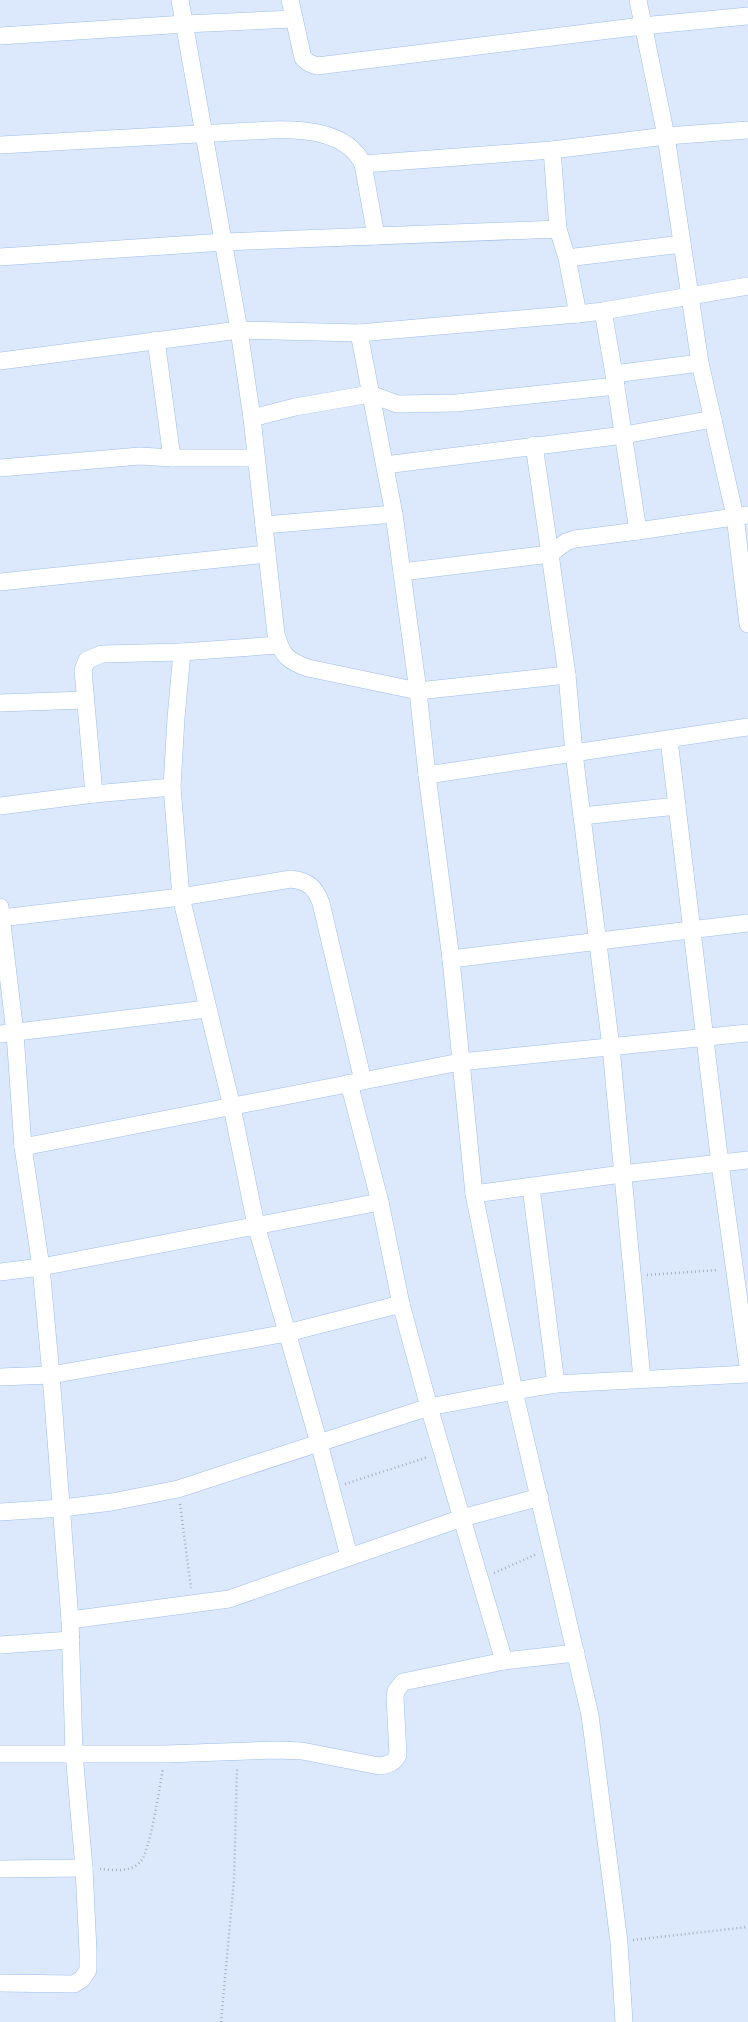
<svg xmlns="http://www.w3.org/2000/svg" width="748" height="2022" viewBox="0 0 748 2022" font-family="Helvetica,sans-serif">
  <rect width="100%" height="100%" fill="#dce9fc"/>
  <g fill="none" stroke-linecap="round" stroke-linejoin="round">
    <defs>
      <g id="minor">
        <path d="M180 0 239 330 252 418 276 634C282 656 288 661 308 668L418 691 567 675"/>
        <path d="M290 0 303 58 309 63 317 66 642 26 748 16"/>
        <path d="M638 0 666 136 700 363 735 516 748 624"/>
        <path d="M0 36 185 24 294 19"/>
        <path d="M0 145 271 130C303 129 347 131 363 164L376 236"/>
        <path d="M552 150 558 229"/>
        <path d="M363 164 552 150 666 136 748 130"/>
        <path d="M0 257 224 242 558 229 567 258 578 314"/>
        <path d="M567 258 682 244"/>
        <path d="M603 311 614 374 638 531 748 515"/>
        <path d="M359 333 394 514 418 691 427 775 451 959 474 1194 514 1391 590 1715 619 1942 624 2022"/>
        <path d="M0 361 239 330 359 333 578 314 603 311 748 286"/>
        <path d="M614 374 700 363"/>
        <path d="M252 418 295 407 370 394 397 404 456 403 616 386"/>
        <path d="M172 458H256"/>
        <path d="M385 465 624 435 713 419"/>
        <path d="M0 468 140 456 172 458 156 340"/>
        <path d="M264 525 394 514"/>
        <path d="M638 531 575 539 566 542 550 554 567 675 574 753 611 1047 642 1379"/>
        <path d="M402 572 550 554 534 445"/>
        <path d="M0 582 267 554"/>
        <path d="M279 645 182 652 176 718 172 787 181 897 232 1107 256 1225 319 1443 349 1556"/>
        <path d="M0 703 85 700"/>
        <path d="M427 775 748 727"/>
        <path d="M94 794 83 670 87 660 102 654 182 652"/>
        <path d="M0 806 94 794 172 787"/>
        <path d="M677 806 720 1164 748 1366"/>
        <path d="M582 816 677 806 669 740"/>
        <path d="M0 907 15 1033 23 1147 41 1267 51 1375 70 1620 74 1753 84 1868 88 1951V1970L82 1979 74 1984 0 1983"/>
        <path d="M0 918 181 897 291 879C308 881 315 887 321 903L363 1081"/>
        <path d="M451 959 748 923"/>
        <path d="M0 1034 207 1009"/>
        <path d="M349 1083 380 1202 401 1304 429 1407 504 1661 576 1653"/>
        <path d="M23 1147 460 1062 748 1033"/>
        <path d="M531 1187 556 1384"/>
        <path d="M474 1194 622 1174 748 1160"/>
        <path d="M0 1272 41 1267 380 1202"/>
        <path d="M0 1377 51 1375 287 1333 401 1304"/>
        <path d="M0 1512 62 1508 112 1502 178 1489 429 1407 514 1391 556 1384 748 1374"/>
        <path d="M70 1620 229 1599 462 1518 540 1497"/>
        <path d="M0 1645 71 1640"/>
        <path d="M0 1754H166L275 1750 302 1751 379 1766C388 1765 394 1763 398 1755L395 1697 396 1691 403 1682 504 1661"/>
        <path d="M0 1869 84 1868"/>
      </g>
    </defs>
    <use href="#minor" stroke="#9dbdec" stroke-width="18"/>
    <g stroke="#a3b0c3" stroke-width="2.5" stroke-dasharray="1 3" stroke-linecap="butt">
      <path d="M647 1275 718 1270"/>
      <path d="M345 1484 428 1457"/>
      <path d="M180 1504 191 1588"/>
      <path d="M494 1573 537 1554"/>
      <path d="M100 1869C113 1870 131 1873 141 1861 150 1851 160 1785 163 1768"/>
      <path d="M633 1940 748 1927"/>
      <path d="M221 2022 234 1880 237 1767"/>
    </g>
    <use href="#minor" stroke="#fff" stroke-width="17"/>
  </g>
</svg>
